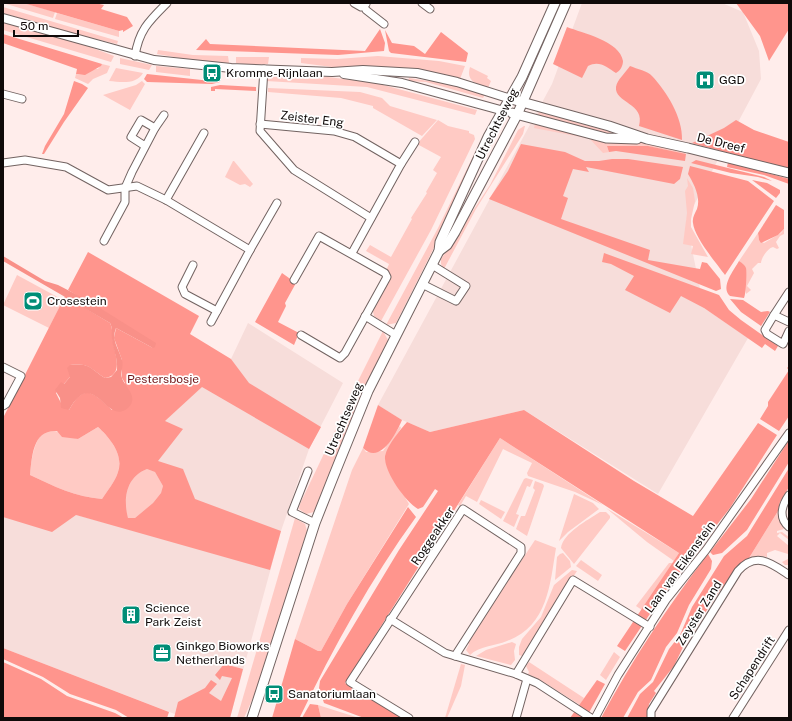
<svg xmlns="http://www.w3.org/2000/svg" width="792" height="721" viewBox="0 0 792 721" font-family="'Public Sans',sans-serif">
  <rect width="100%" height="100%" fill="#ffedeb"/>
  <g fill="#f7ddda">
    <path d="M582 3H722L743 12 759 51 761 79 686 220 704 308 748 338 658 494 524 410 430 432 402 420 378 405 552 84Z"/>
    <path d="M248 323 343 383 309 449 281 531 230 718H185L3 648V495L106 523 153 432 231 359Z"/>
  </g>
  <g fill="#ffcac4">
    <path d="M3 3H23L55 12 53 18Z"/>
    <path d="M3 7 118 41 117 44 70 33 3 13Z"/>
    <path d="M57 13 119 31V37L55 19Z"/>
    <path d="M3 22 85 45 114 56 111 62 3 30Z"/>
    <path d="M158 50 193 55 228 56 229 63C205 64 182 58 157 54Z"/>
    <path d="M378 56 439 61 465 66 460 79 412 70 332 67 301 63V58L337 59Z"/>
    <path d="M236 57H269L268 64 250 65 236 63Z"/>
    <path d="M120 58 152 65 149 70 120 64Z"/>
    <path d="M102 64 110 66 107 73 93 79 88 84 75 78 76 74C86 77 89 68 98 69Z"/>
    <path d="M156 66 190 69V76L156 72Z"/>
    <path d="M470 67 488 76 487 78 491 81 488 88C475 83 466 81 470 67Z"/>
    <path d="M116 68 143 73C136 85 121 82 109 81Z"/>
    <path d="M273 74 320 76 376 83 477 110 475 115 367 87 266 81 268 76Z"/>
    <path d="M409 78 429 81 439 79 485 94 483 98 426 82 408 81Z"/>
    <path d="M142 81 145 84 130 110 103 95 136 85Z"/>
    <path d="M268 88 360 92 382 98 390 106 437 120 422 136 373 108V106L341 98 268 92Z"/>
    <path d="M539 112 611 132 612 136 537 117Z"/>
    <path d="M438 120 448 126 469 131V133L474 135 475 139 431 230 381 321 374 316 373 311 389 281 386 271 389 264 366 251 370 245 391 257 412 219 411 218 427 193 426 192 437 173 433 170 441 157 417 144Z"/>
    <path d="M535 124 629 142 652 144 684 151 686 154 648 146H607L609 152 603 153 590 139 597 140 534 128Z"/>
    <path d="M524 126H525L523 134 476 209 444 269 441 264V259L490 185 518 130Z"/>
    <path d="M487 128V132L452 212 396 323 386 325 438 228Z"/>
    <path d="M233 161H234L253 184 250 187 245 184 240 185 225 177Z"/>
    <path d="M687 178 693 188 695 201 691 219V227L708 257 691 254 693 246 683 244 687 213 685 191 688 186Z"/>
    <path d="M784 229V234L780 236 776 242 779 248 777 249 773 247C768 248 761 258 761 263H758L752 269 754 273 747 286 751 290 746 294C743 282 750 270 739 261L758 233 759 240 764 243 781 233Z"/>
    <path d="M17 275 63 300 49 328 3 305Z"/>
    <path d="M383 331 388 340 362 396 355 398 351 395Z"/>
    <path d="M349 401 354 405 355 411 314 512 306 514 299 509 300 504Z"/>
    <path d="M400 426 401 428 386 453 385 458 387 467 409 504 347 604 321 651H318L295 639 352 470 363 448 366 452 383 451Z"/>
    <path d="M98 427C110 438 124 455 118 472 115 482 107 491 102 499 76 497 53 486 30 475 31 463 34 434 48 431 57 429 69 436 78 439Z"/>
    <path d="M500 438 603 505 575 492 528 476 527 473 532 463 503 449 477 502 466 496 460 506 458 505Z"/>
    <path d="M147 469 155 472 163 486 161 493 153 503 135 518H128C123 499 126 477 147 469Z"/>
    <path d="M526 478 533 480 530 487 527 486 516 514 519 515 514 527 503 521 524 479Z"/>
    <path d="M535 481 543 484 544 486 527 536 516 529 521 516H525L535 490 533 488Z"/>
    <path d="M574 494 593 503 599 509 568 532 559 541Z"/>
    <path d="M481 500 505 512 501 519 479 504Z"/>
    <path d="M606 508 679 553 674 561 647 542Z"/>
    <path d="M778 511 784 529 777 531V533L782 532 789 537V540L780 533 777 536 789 546V565H785L782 562 788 559V554L775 550 767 553V557L761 556 749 558Z"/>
    <path d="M600 512H606L610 516V518L574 564 561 548C563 533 588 520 600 512Z"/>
    <path d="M295 518 305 524 307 531 259 684 244 718H237Z"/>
    <path d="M535 540 556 548C550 584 548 626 507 641 495 646 479 646 470 655L466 650 469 644 467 643Z"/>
    <path d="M563 553 570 561 571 567 555 580 557 557 560 554Z"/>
    <path d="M581 560 602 575 598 581 576 566Z"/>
    <path d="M669 563H673L642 610 636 606Z"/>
    <path d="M572 570 577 571 522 656 519 655V647L522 639 541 617 554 585Z"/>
    <path d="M512 642 516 644 514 651 515 660 511 665 476 656 486 650Z"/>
    <path d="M614 652 620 657 606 680 600 675Z"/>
    <path d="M529 662 584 698 580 705 542 681 528 674 529 672 526 666Z"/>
    <path d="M461 664 465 665 461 686 447 718H445Z"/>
    <path d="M318 705 359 718H321Z"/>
  </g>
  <g fill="#ff958d" fill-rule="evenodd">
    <path d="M23 3H95L104 5 101 9 127 17 133 26 123 32V30L119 31Z"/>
    <path d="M736 3H789V29L769 61 760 36Z"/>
    <path d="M567 27C582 33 620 41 623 61 623 66 620 71 616 73 607 67 599 60 588 66L582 78 553 64Z"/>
    <path d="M380 29 385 43 384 51 338 55 196 50 206 39 210 44 365 51Z"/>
    <path d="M385 30 392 43 414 46 425 54 441 32 468 53 466 62 391 53 389 51Z"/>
    <path d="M3 34 102 64 101 66 85 75 76 74 77 69 3 43Z"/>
    <path d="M630 66C637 69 648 71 652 76 667 92 683 118 682 140L639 126C646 103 614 103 616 87 617 80 626 72 630 66Z"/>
    <path d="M147 74 220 82 212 84 147 82 144 79Z"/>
    <path d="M74 81 82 84 88 88 64 122 44 154H42L45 146 64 114Z"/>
    <path d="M220 85 256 87V91L215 89V91H211V87Z"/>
    <path d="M736 120 754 130 789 142V170L692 143 724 128Z"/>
    <path d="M521 144 565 152 585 161H599L612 159H628L683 167 680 179 674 184 586 167 589 172 573 169 563 196 568 198 561 219 650 250 648 260 700 269 702 262 707 263 720 279 721 289 716 291 489 199 508 171Z"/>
    <path d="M607 146H648L686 154 685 161 616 151 609 152Z"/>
    <path d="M696 160 764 177 772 181 758 177 731 173 691 163Z"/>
    <path d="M728 162 789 179V184L764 175 727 167Z"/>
    <path d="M690 166 748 181 774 201 725 275C717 264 694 237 693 223 692 218 695 213 697 209 701 197 694 184 688 174Z"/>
    <path d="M752 180 767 183 780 190V193L776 198Z"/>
    <path d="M776 205 784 210V229L778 235 761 243 759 240 758 233Z"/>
    <path d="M88 252 199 316 190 334 231 359 249 383 321 427 309 449 202 387 165 421 183 429 158 461 183 469 195 499 281 531 270 570 76 515 52 532 3 517V418L65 296 110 323C113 329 112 336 113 342 115 355 124 375 105 378 89 368 90 363 70 365V377L56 393 61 403 69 410C85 381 94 394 112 410L125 383 122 378V360L114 338 116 328 153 348 108 314 68 290ZM98 427C110 438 124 455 118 472 115 482 107 491 102 499 76 497 53 486 30 475 32 456 33 429 57 431L62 437 78 439ZM147 469 155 472 163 486 161 493 153 503 135 518H128C123 499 126 477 147 469Z"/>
    <path d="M604 253 719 295 729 310 741 320 778 346 775 351 765 344 762 348 704 308 681 296 670 313 625 290 634 276 611 264 602 262Z"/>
    <path d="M739 261C742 263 745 265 746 268 747 272 746 295 744 298L730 296C720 287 734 270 739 261Z"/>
    <path d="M282 273 296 283 285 303 286 306 278 322 299 333 294 345 255 322Z"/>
    <path d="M730 299 743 300 761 312 768 311 770 312 761 326 741 312Z"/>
    <path d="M789 366V416L779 431 760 419 768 406V402L789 370 787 368Z"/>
    <path d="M378 405 402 420C396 434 380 465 363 448Z"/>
    <path d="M524 410 634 481 693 516 758 423 777 435 730 508 668 587 625 651 617 646 679 553 500 438 345 683 405 718H364L324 703 319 688 320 681 399 550 438 491 435 489 423 507 418 509C405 501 386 474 385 459 384 449 401 429 407 422L430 432Z"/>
    <path d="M789 440V462L747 530 722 553 713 555 710 552 751 499Z"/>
    <path d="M789 468V487L780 502 778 511 749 558 741 563 719 592 685 643 674 666 654 691 656 693 649 704 647 718H627L640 694 653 682 669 649 680 635 692 607 724 556 747 536Z"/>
    <path d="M408 507 416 517C371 579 333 648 300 717L272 718 295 639 318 651H321L347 604Z"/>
    <path d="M708 554 712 561 711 569 689 605 677 633 666 647 651 680 638 692 623 718H601C632 660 668 606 708 554Z"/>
    <path d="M3 648 169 712 167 718H129L116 710 70 694 43 677 3 659Z"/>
    <path d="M3 662 41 679 67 696 115 713 124 718H3Z"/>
    <path d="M224 664 243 669 230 718H174L178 702 205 688 211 680 217 684 209 693 221 701 232 678 222 676 220 680 215 675Z"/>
    <path d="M597 680 605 684 586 718H570Z"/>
    <path d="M310 704 318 705 321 718H302Z"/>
  </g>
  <path fill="#f99088" d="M3 256 45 281 58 285 87 300 156 343 155 347 153 348 116 328C111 340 119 349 122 360 124 366 120 373 122 378 124 386 140 397 128 408 106 427 94 365 69 410L61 408 60 398 55 390 61 382 64 384 70 377 67 368 70 365C91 363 89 368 105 378L111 377 117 370C118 358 113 350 112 339 111 333 113 328 110 323L3 261Z"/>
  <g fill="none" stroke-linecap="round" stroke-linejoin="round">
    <defs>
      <g id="minor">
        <path d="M354 3 361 7 366 4"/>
        <path d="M422 3 430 9"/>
        <path d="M364 6 366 10 384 24"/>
        <path d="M135 56C139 30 149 21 167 3"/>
        <path d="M264 69 260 131 294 170 371 218"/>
        <path d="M3 94 22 99"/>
        <path d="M260 124 334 131 355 137 401 164 352 253"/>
        <path d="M155 128 164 115"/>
        <path d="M3 163 25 160 66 167 108 190 137 186 166 200 250 250 211 322"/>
        <path d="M401 164 415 142"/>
        <path d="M166 200 204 133"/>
        <path d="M104 241 125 202V188L132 172 155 128 141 120 131 137 145 146"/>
        <path d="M250 250 277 203"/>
        <path d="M193 265 182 287 185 294 217 311"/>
        <path d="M294 280 319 236 385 273 387 277 345 353 340 358 301 335"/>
        <path d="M422 284 456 301 466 286 432 265"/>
        <path d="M774 315 789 292"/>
        <path d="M365 316 396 335"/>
        <path d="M789 322 774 315 765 330 767 334 783 344 789 331"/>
        <path d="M3 367 21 376 6 404 3 406"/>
        <path d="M308 471 292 512 315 523"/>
        <path d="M789 495C782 505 778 518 789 527"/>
        <path d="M390 619 445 653 516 674 537 683 591 718"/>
        <path d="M516 674 573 580 650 627"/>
        <path d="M409 718 350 682 463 509 521 547V553L455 656"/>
        <path d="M516 718 527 679"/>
        <path d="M595 718 618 675 666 600 706 550 789 433"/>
        <path d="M651 718V711L738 571C756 551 771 563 789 575"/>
        <path d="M733 718 789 630"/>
      </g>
      <g id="tertiary">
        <path d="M3 18 154 60 231 68 332 72 363 70 417 73 457 82 511 99"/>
        <path d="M344 74 402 83 504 111"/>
      </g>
      <g id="secondary">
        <path d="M511 99 609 126 647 139 688 148 789 173"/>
        <path d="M512 113 606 138 637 139"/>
        <path d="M439 251 447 245 455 232 517 115 566 3"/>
        <path d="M252 718 315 523 334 475 368 391 439 251 440 242 488 137 522 77 555 3"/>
      </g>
    </defs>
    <use href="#minor" stroke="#726361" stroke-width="9"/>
    <use href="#tertiary" stroke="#726361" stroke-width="10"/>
    <use href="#secondary" stroke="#726361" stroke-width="11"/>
    <use href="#minor" stroke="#fff" stroke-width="7"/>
    <use href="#tertiary" stroke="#fff" stroke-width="8"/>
    <use href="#secondary" stroke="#fff" stroke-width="9"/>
  </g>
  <defs>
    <symbol id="bus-square" viewBox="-11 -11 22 22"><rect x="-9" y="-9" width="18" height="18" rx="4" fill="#008d76" stroke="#fff"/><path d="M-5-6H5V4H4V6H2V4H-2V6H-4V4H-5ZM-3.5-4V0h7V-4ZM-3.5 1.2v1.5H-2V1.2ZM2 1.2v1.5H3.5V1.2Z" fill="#fff"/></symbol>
    <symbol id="hospital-square" viewBox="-11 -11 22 22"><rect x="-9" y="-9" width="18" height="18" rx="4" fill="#008d76" stroke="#fff"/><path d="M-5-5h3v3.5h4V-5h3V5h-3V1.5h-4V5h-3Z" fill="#fff"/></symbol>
    <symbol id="stadium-square" viewBox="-11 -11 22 22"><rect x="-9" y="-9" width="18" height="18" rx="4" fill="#008d76" stroke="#fff"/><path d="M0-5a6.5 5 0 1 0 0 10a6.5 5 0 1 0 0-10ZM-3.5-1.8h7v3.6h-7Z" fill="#fff"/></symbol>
    <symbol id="building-square" viewBox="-11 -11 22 22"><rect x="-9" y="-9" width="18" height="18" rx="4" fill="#008d76" stroke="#fff"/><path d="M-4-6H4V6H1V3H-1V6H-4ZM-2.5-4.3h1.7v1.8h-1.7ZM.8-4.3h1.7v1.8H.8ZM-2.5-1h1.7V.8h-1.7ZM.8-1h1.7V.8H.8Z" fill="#fff"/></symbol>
    <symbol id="office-square" viewBox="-11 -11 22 22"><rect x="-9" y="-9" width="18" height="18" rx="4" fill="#008d76" stroke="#fff"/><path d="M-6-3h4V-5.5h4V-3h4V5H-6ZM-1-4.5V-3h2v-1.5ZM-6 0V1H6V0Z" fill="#fff"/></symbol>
  </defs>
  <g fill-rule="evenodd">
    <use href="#bus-square" x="201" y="62" width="22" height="22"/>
    <use href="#hospital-square" x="694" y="69" width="22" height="22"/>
    <use href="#stadium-square" x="22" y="290" width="22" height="22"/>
    <use href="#building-square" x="120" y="604" width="22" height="22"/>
    <use href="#office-square" x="151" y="642" width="22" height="22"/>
    <use href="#bus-square" x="263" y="683" width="22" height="22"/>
  </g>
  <g text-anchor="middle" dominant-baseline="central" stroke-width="3.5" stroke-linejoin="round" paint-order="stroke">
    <g font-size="12" fill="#0f0a09" stroke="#fff" text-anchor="start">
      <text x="226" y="73">Kromme-Rijnlaan</text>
      <text x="719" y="80">GGD</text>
      <text x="47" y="301">Crosestein</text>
      <text x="145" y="608">Science<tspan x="145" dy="14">Park Zeist</tspan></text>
      <text x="176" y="646">Ginkgo Bioworks<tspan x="176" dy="14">Netherlands</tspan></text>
      <text x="288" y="694">Sanatoriumlaan</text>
    </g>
    <g font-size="12" fill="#0f0a09" stroke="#fff">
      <text transform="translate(312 119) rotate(7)">Zeister Eng</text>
      <text transform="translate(497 124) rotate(-63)">Utrechtseweg</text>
      <text transform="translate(721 143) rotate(14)">De Dreef</text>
      <text transform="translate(344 419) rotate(-67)">Utrechtseweg</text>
      <text transform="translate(433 536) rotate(-56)">Roggeakker</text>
      <text transform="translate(680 567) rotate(-54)">Laan van Eikenstein</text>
      <text transform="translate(699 613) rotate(-58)">Zeyster Zand</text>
      <text transform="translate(752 668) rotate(-57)">Schapendrift</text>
    </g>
    <g font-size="12" fill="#721618" stroke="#fff">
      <text x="163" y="379">Pestersbosje</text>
    </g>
  </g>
  <rect width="792" height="721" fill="none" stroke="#0f0a09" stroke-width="8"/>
  <path d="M14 30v6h64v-6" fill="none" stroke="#0f0a09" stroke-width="2"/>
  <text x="20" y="30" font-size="12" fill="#0f0a09" stroke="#ffffff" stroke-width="3" paint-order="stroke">50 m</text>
</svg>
